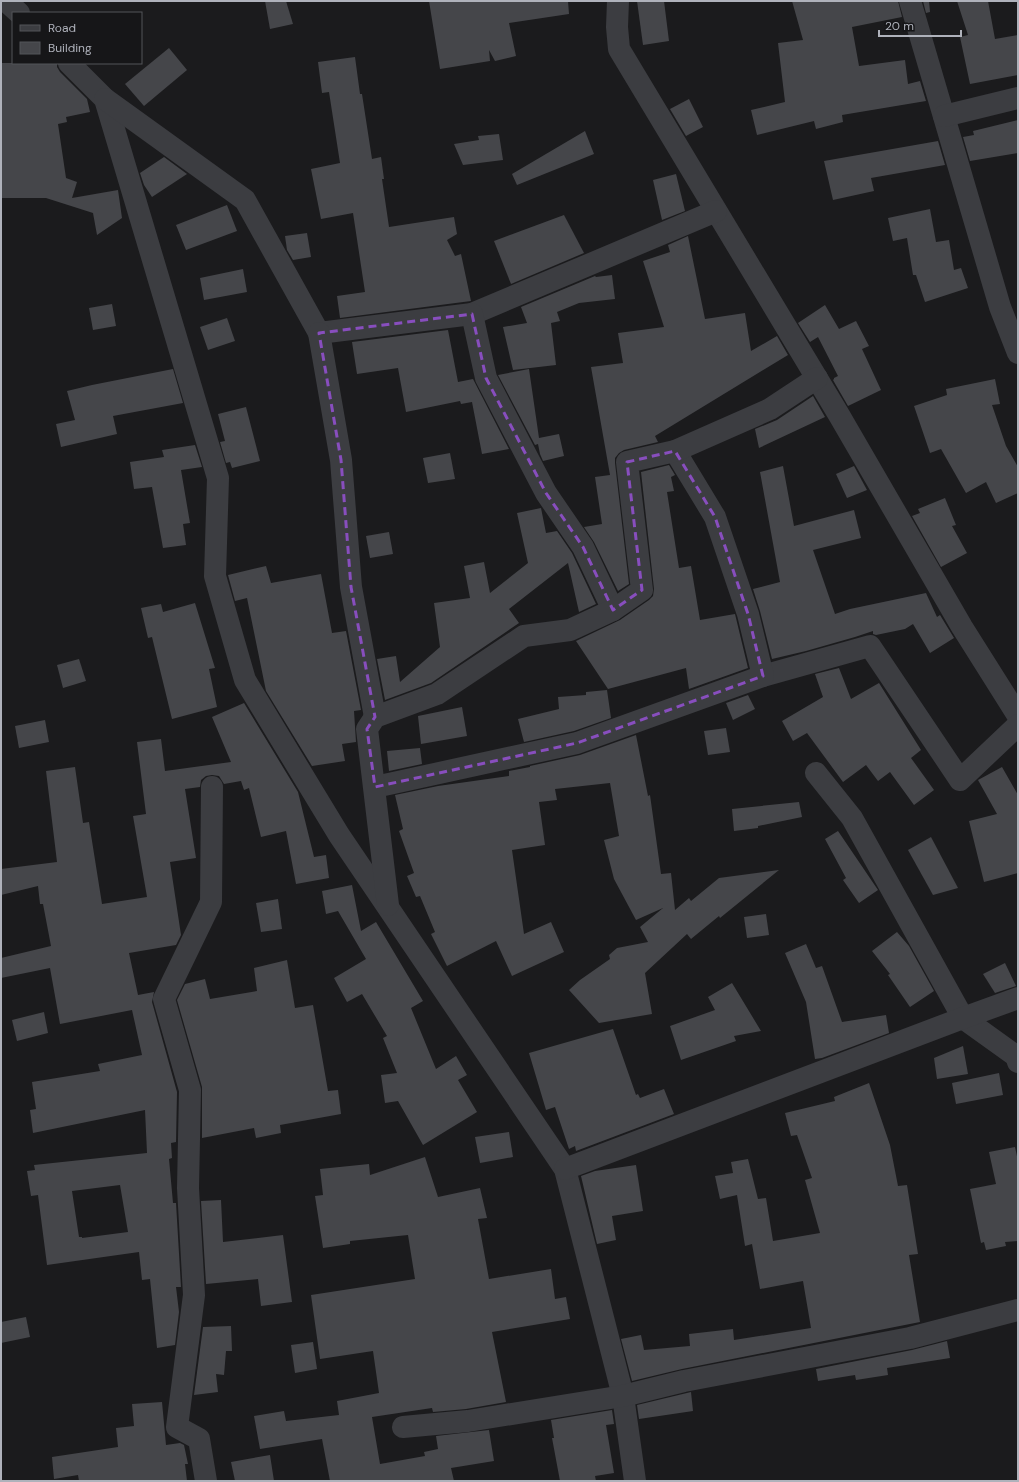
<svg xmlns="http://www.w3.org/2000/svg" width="1019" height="1482" viewBox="0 0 1019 1482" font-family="'DM Sans',sans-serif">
  <rect width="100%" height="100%" fill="#1b1b1d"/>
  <g fill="#45464a" fill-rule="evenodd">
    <path d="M265 1H286L293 24 270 29Z"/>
    <path d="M429 1H568L569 14 509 23 516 56 495 61 489 50 490 61 440 69Z"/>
    <path d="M637 1H664L669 41 643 45Z"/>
    <path d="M792 1H898L902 17 852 27 859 66 905 60 908 84 920 81 926 101 842 115 843 122 816 129 814 121 757 135 751 110 785 102 778 43 803 40Z"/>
    <path d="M923 1H929L930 12 926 13Z"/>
    <path d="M957 1H988L995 39 1018 35V75L970 84 960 37 968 35Z"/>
    <path d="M169 48 187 70 144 106 125 84Z"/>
    <path d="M355 57 360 94H362L372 159 381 157 384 179H382L389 227 454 217 457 234 447 240 455 256 461 254 471 301 340 318 337 296 365 292 353 213 321 219 311 169 340 163 329 92 322 93 318 62Z"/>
    <path d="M1 63H57V67L60 72 87 99 90 112 66 117 67 122 58 124 66 178 77 182 72 198 118 190 122 218 97 235 93 213 46 198H1Z"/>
    <path d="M689 99 703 127 686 136 670 109Z"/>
    <path d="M1018 120V153L970 161 963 137 974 135 973 131Z"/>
    <path d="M585 131 594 154 517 185 512 174Z"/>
    <path d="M499 134 503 160 463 165 454 144 479 140 478 136Z"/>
    <path d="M938 141 945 165 871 178 874 191 833 200 824 161Z"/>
    <path d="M164 157 187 174 152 197 144 185 140 173Z"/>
    <path d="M676 174 685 211 662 220 653 180Z"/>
    <path d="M227 205 237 231 186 250 176 225Z"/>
    <path d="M930 209 936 242 949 240 954 270 961 268 968 288 925 302 916 275H913L907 238 893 241 888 218Z"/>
    <path d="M564 215 584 253 511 284 494 241Z"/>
    <path d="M307 233 311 257 293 260 287 250 285 236Z"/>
    <path d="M688 236 705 319 745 313 751 351 777 336 788 355 655 436 658 442 624 450 619 453 615 458V463L629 584 618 591 594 542 584 527 602 524 595 477 610 475 591 367 623 363 618 333 664 327 643 261 670 252 668 245Z"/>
    <path d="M243 269 247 292 204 300 200 278Z"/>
    <path d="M612 275 615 299 579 303 557 312 560 321 551 323 556 365 513 370 503 327 527 323 521 307 595 276 596 277Z"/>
    <path d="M112 304 116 326 93 330 89 308Z"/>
    <path d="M825 305 839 329 856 321 869 346 862 349 881 390 848 406 833 380 834 379V378L838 376 818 337 810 342 798 323Z"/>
    <path d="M227 318 235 341 208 350 200 327Z"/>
    <path d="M448 330 458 382 473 379 509 449 482 454 472 402 461 404 460 401 406 412 398 368 357 374 352 342Z"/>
    <path d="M173 369 183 403 113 416 117 434 61 447 56 424 75 420 67 391 92 385Z"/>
    <path d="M529 369 539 438 559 434 564 456 543 461 540 454 538 444 535 445 498 375Z"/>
    <path d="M995 379 1000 404 992 405 1006 446 1018 467V493L996 503 986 482 966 493 941 449 930 453 914 406 947 395 946 389Z"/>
    <path d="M813 396 825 417 759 448 755 429 777 420Z"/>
    <path d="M246 407 260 461 232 468 230 462 226 463 220 442 225 441 218 414Z"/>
    <path d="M195 445 202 467 181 470 190 523 183 524 186 545 163 548 152 487 134 489 130 462 164 457 162 450Z"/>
    <path d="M450 453 455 479 428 483 423 458Z"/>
    <path d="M669 465 675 475 671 477 674 491 667 492 679 568 691 566 700 620 735 614 748 668 689 689 686 668 608 689 576 641 620 620 649 600 653 596 654 589 641 472Z"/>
    <path d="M783 466 794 526 854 510 861 538 813 550 835 614 850 609 926 593 937 617 940 615 954 638 930 653 913 624 905 629 876 635 873 634V631L855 637 806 651 772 659 760 611 753 589 780 582 760 472Z"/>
    <path d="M854 466 867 490 847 498 836 474Z"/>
    <path d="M945 498 956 525 952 526 967 553 941 567 912 516 920 513 918 509Z"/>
    <path d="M541 508 546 533 557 531 572 553 596 604 579 612 568 563 509 609 519 623 431 683 385 700 377 659 396 656 400 682 440 647 434 603 470 598 464 566 484 562 490 593 528 563 517 513Z"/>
    <path d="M389 532 393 554 370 558 366 536Z"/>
    <path d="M266 566 271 583 321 574 332 633 346 631 361 710 354 711 356 742 342 744 345 761 312 766 266 691 247 598 235 601 228 575Z"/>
    <path d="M195 603 215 668 209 669 217 707 172 719 152 637 148 638 141 608 161 604 163 612Z"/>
    <path d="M79 659 86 681 63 688 57 665Z"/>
    <path d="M839 668 851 699 879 683 921 750 911 758 934 790 914 805 890 772 878 781 866 765 843 782 807 733 793 741 782 721 823 697 815 674Z"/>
    <path d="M607 690 611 718 574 731 524 742 518 719 559 709 558 697 586 695V692Z"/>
    <path d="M748 695 755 709 733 720 726 703Z"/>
    <path d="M244 703 298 792 314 857 326 855 329 878 296 884 286 831 261 837 249 788 244 790 241 781 224 784 219 776 212 775 206 776 201 780 200 787 185 789 196 858 170 862 181 935 176 945 129 953 138 995 154 992 152 1002 177 1092 176 1142 171 1143 172 1158 169 1159 173 1203H176L181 1287H176L179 1312 175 1345 157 1348 150 1279 142 1280 139 1252 47 1265 38 1195 31 1196 27 1171 35 1170 34 1165 147 1153 145 1110 33 1133 30 1110 36 1109 32 1082 100 1071 98 1064 142 1055 132 1010 60 1024 50 968 1 978V958L51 946 43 904H40L38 886 1 895V869L57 862 46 771 75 767 83 823 89 822 102 904 147 897 133 816 146 814 137 742 161 739 165 771 231 762 212 717ZM120 1185 128 1232 82 1238V1237H79L72 1191Z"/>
    <path d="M462 707 467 736 421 744 418 716Z"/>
    <path d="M45 720 49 742 19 748 15 726Z"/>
    <path d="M726 728 730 752 708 755 704 731Z"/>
    <path d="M636 735 648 796 650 795 661 874 671 873 675 910 689 898 691 901 719 878 779 870 720 918 719 916 691 939 687 934 645 973 652 1014 599 1023 569 990 580 980 610 959 609 955 617 948 648 942 640 927 663 908 636 920 614 879 604 840 619 836 610 783 555 789 557 800 539 802 545 845 512 850 524 934 551 922 564 952 512 976 496 941 447 966 431 934 435 932 420 896 416 897 407 876 414 873 399 831 403 829 395 795 438 786 509 776V771L530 767V766L580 755Z"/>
    <path d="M420 748 422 764 389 771 387 751Z"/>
    <path d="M1002 767 1018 795V873L984 882 969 821 997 814 978 780Z"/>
    <path d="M799 802 802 817 758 826V828L734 831 732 809Z"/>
    <path d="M838 831 878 890 859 903 843 880 846 878 825 839Z"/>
    <path d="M931 837 958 888 933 895 908 850Z"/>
    <path d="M352 885 361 931 376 922 423 1001 411 1008 436 1069 456 1056 467 1075 458 1080 477 1112 423 1145 398 1101 385 1103 381 1075 397 1073 383 1038 387 1036 362 994 347 1002 334 978 366 959 338 911 326 914 322 891Z"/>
    <path d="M278 899 282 929 261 932 256 903Z"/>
    <path d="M766 914 769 935 747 938 744 917Z"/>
    <path d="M897 932 909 946 934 991 910 1007 888 975 890 974 872 951Z"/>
    <path d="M806 944 816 968 822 966 842 1022 886 1015 889 1033 822 1058 815 1059 806 1002 785 953Z"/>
    <path d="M287 960 295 1008 313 1005 328 1091 338 1090 341 1114 280 1125 281 1133 256 1138 254 1128 202 1138V1087L177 1000 185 984 205 979 210 999 257 991 254 968Z"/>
    <path d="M1005 963 1016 986 995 993 983 974Z"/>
    <path d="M732 983 761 1031 734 1036 736 1041 681 1060 670 1026 715 1010 708 997Z"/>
    <path d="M44 1012 48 1033 17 1041 12 1020Z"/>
    <path d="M613 1029 636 1095 638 1094 640 1098 664 1089 674 1114 576 1151 575 1146 569 1149 555 1107 546 1110 529 1053Z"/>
    <path d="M963 1046 968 1074 937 1079 934 1058Z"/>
    <path d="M999 1073 1003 1095 956 1104 952 1083Z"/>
    <path d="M869 1083 890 1145 898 1186 907 1185 918 1254 909 1255 920 1322 682 1369 632 1381 621 1339 641 1335 644 1350 690 1346 689 1334 733 1329 734 1340 811 1328 803 1281 760 1289 752 1244 745 1246 737 1195 720 1199 715 1176 733 1173 731 1162 748 1159 758 1199 766 1198 773 1241 820 1233 805 1180 812 1178 797 1135 791 1136 785 1113 835 1101 834 1097Z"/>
    <path d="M509 1132 513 1157 480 1163 475 1137Z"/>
    <path d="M1015 1147 1018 1161V1241L1005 1242 1006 1246 986 1250 984 1242 981 1243 970 1189 996 1184 989 1152Z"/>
    <path d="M425 1157 438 1197 480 1188 487 1218 478 1219 489 1279 551 1269 555 1299 566 1297 570 1319 492 1332 506 1402 466 1409 433 1412 432 1408 372 1417 380 1464 425 1456 424 1452 438 1449 436 1436 489 1430 494 1461 451 1468 454 1481H330L322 1439 260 1449 254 1416 284 1411 286 1421 339 1415 337 1401 379 1393 373 1351 320 1359 311 1295 415 1279 408 1235 350 1241V1244L323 1248 315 1196 323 1195 320 1169 369 1164 370 1175Z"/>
    <path d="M636 1165 643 1211 612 1216 616 1240 597 1244 581 1176 595 1171Z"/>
    <path d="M221 1200 223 1242 283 1235 292 1302 261 1306 258 1279 206 1284 201 1201Z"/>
    <path d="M26 1317 30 1337 1 1343V1322Z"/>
    <path d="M231 1326 232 1351H226L224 1375 216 1374 218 1392 194 1395 203 1327Z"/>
    <path d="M947 1341 950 1358 887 1368 888 1375 856 1380 855 1375 818 1381 816 1369 912 1350Z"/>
    <path d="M313 1342 317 1369 295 1373 291 1345Z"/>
    <path d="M691 1392 693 1411 639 1419 637 1405Z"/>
    <path d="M162 1402 166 1445 180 1443 184 1445 188 1464H185L187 1481H79L78 1475 54 1479 52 1457 118 1447 116 1428 134 1426 132 1404Z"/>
    <path d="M612 1410 614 1424 606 1425 614 1473 595 1476 596 1481H560L552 1438H554L551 1420Z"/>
    <path d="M270 1455 274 1481H235L231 1462Z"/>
  </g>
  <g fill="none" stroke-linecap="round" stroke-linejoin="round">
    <g stroke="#3c3d41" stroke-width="22">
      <path d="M6 1 19 13"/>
      <path d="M618 1 617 27 619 49 839 415 962 627 1018 716"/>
      <path d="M910 1 1000 307 1018 353"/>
      <path d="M69 63 105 99 218 478 215 576 245 680 339 835 565 1169 623 1396 635 1481"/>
      <path d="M105 99 245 200 319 333 472 314 716 211"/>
      <path d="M944 116 1018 98"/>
      <path d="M472 314 486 378 546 493 583 547 613 610"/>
      <path d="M319 333 341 460 351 587 375 717"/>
      <path d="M763 676 870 646 960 780 1018 725"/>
      <path d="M816 773 852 818 963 1018 1016 1056 1018 1062"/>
      <path d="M375 787 577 743 763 676 748 614 715 517 675 451"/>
      <path d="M388 905 367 729 375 717 437 694 524 636 570 630 613 610 642 590 627 462 675 451 770 409 817 378"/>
      <path d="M565 1169 963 1018 1018 998"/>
      <path d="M403 1427 468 1421 623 1396 684 1381 910 1338 1018 1310"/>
      <path d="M206 1481 199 1439 177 1427 194 1295 188 1188 190 1090 164 999 211 902 212 787"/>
    </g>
  </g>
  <path fill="none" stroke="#884ebe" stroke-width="3" stroke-dasharray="8 5" stroke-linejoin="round" d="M472 314 486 378 546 493 583 547 613 610 642 590 627 462 675 451 715 517 748 614 763 676 577 743 375 787 367 729 375 717 351 587 341 460 319 333Z"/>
  <rect width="1019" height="1482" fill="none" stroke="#afb2bb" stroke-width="4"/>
  <rect x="12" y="12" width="130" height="52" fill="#161618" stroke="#535459"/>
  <rect x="20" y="25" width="20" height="6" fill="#3c3d41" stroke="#535459"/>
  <text x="48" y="32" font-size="12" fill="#afb2bb">Road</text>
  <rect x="20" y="42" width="20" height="12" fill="#45464a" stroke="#535459"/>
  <text x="48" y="52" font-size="12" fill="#afb2bb">Building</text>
  <path d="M879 30v6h82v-6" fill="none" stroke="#afb2bb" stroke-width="2"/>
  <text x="885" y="30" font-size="12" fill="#afb2bb" stroke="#161618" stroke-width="3" paint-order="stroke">20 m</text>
</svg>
